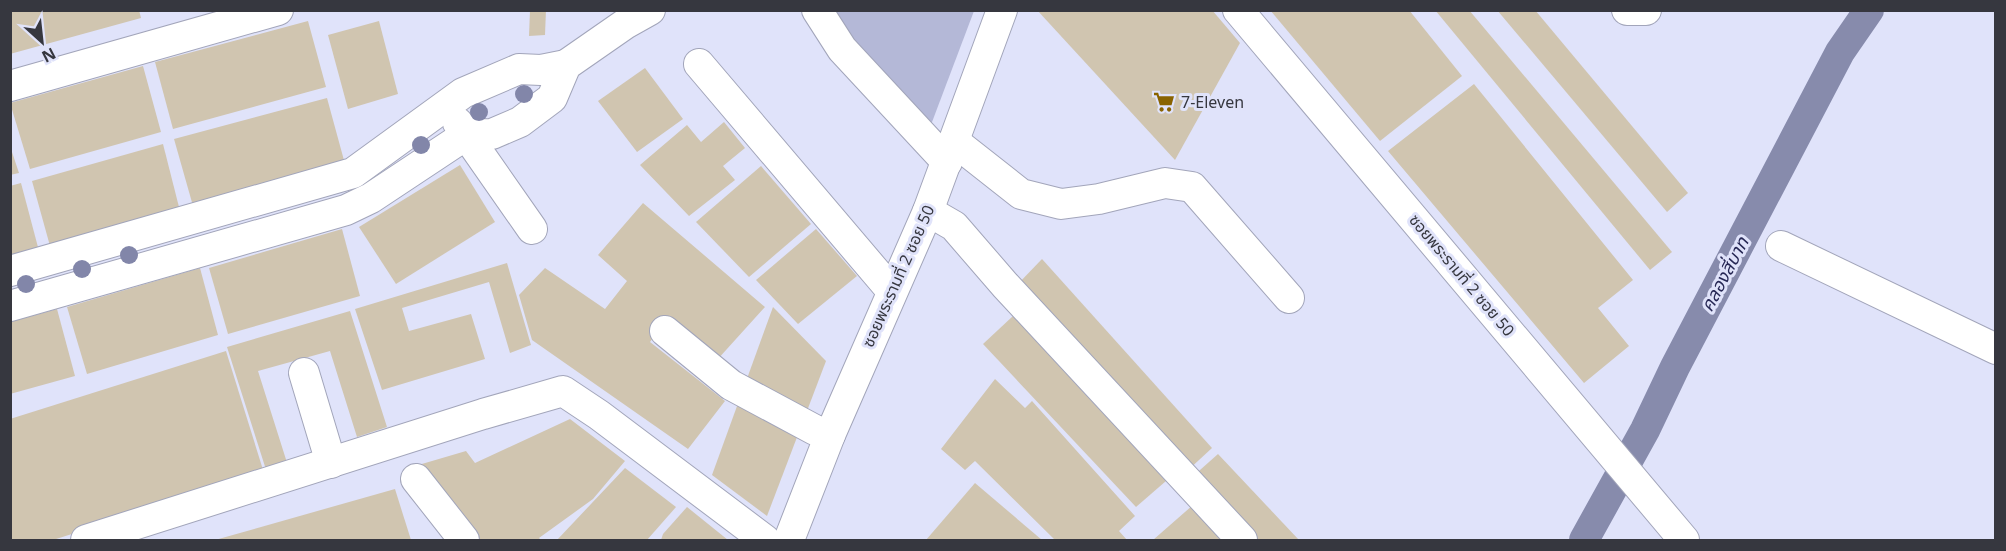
<svg xmlns="http://www.w3.org/2000/svg" width="2006" height="551" viewBox="0 0 2006 551" font-family="'Noto Sans','Noto Sans Thai',sans-serif">
  <rect width="100%" height="100%" fill="#e0e3fa"/>
  <path fill="#b4b8d7" d="M832 11H974L929 130 853 44Z"/>
  <g fill="none" stroke-linecap="round" stroke-linejoin="round">
    <path stroke="#878bac" stroke-width="30" d="M1584 540 1645 430 1675 367 1840 52 1869 10"/>
  </g>
  <g fill="#d0c5b0">
    <path d="M10 10H139L141 18 10 54Z"/>
    <path d="M530 10H546L545 35 529 36Z"/>
    <path d="M1037 10H1212L1240 43 1175 160Z"/>
    <path d="M1270 10H1409L1462 76 1380 141Z"/>
    <path d="M1435 10H1469L1672 252 1650 270Z"/>
    <path d="M1497 10H1535L1688 193 1667 212Z"/>
    <path d="M308 21 326 87 173 129 155 62Z"/>
    <path d="M379 21 398 94 348 109 328 35Z"/>
    <path d="M143 66 161 132 30 169 10 103Z"/>
    <path d="M645 68 683 119 637 152 598 101Z"/>
    <path d="M1474 84 1633 280 1598 308 1629 346 1584 383 1388 151Z"/>
    <path d="M327 98 345 164 193 206 174 139Z"/>
    <path d="M724 122 745 148 723 166 735 180 689 216 640 165 687 125 701 142Z"/>
    <path d="M163 144 180 211 50 246 32 181Z"/>
    <path d="M10 146 19 173 10 175Z"/>
    <path d="M460 165 495 222 396 284 359 227Z"/>
    <path d="M761 166 811 224 749 277 696 222Z"/>
    <path d="M21 183 39 251 10 259V186Z"/>
    <path d="M643 203 765 307 717 360 667 319 650 342 725 401 688 449 532 340 519 295 545 268 605 309 627 281 598 255Z"/>
    <path d="M342 229 360 296 228 334 209 268Z"/>
    <path d="M816 229 857 276 798 324 756 280Z"/>
    <path d="M1042 259 1212 448 1186 472 1017 285Z"/>
    <path d="M507 263 531 345 510 353 489 282 402 308 409 331 471 314 485 359 382 390 355 309Z"/>
    <path d="M200 268 218 335 87 374 67 307Z"/>
    <path d="M773 307 826 361 767 516 712 475Z"/>
    <path d="M57 309 75 376 10 394V322Z"/>
    <path d="M350 311 387 427 357 437 330 351 258 371 289 469 268 476 227 347Z"/>
    <path d="M1013 316 1166 481 1136 507 983 344Z"/>
    <path d="M226 351 264 473 53 540H10V419Z"/>
    <path d="M995 379 1025 408 1032 401 1135 516 1119 531 1127 540H1055L975 461 965 470 941 449Z"/>
    <path d="M570 419 625 461 593 499 539 538 541 540H481L415 466 466 451 475 463Z"/>
    <path d="M1218 454 1299 540H1250L1191 478Z"/>
    <path d="M625 468 676 507 647 540H557Z"/>
    <path d="M975 483 1042 540H926Z"/>
    <path d="M395 489 411 540H215Z"/>
    <path d="M1193 505 1226 540H1153Z"/>
    <path d="M687 507 728 540H661L663 534Z"/>
  </g>
  <g fill="none" stroke-linecap="round" stroke-linejoin="round">
    <defs>
      <g id="minor">
        <path d="M817 10 842 49 947 162"/>
        <path d="M1238 10 1684 540"/>
        <path d="M1627 10H1646"/>
        <path d="M699 64 891 290"/>
        <path d="M10 86 278 10"/>
        <path d="M458 123 532 229"/>
        <path d="M955 142 1021 194 1061 204 1099 199 1165 183 1192 187 1289 298"/>
        <path d="M928 211 954 226 1005 285 1242 540"/>
        <path d="M1781 246 1996 349"/>
        <path d="M10 271 353 173 463 93 519 69 541 70 566 65"/>
        <path d="M10 306 346 210 371 198 466 135 492 134 520 122 552 98 566 65 625 24 650 10"/>
        <path d="M665 331 731 385 815 430 830 435"/>
        <path d="M304 373 331 463"/>
        <path d="M416 479 464 540"/>
        <path d="M86 540 483 414 563 391 599 415 765 540"/>
        <path d="M789 540 830 435 928 211 1002 10"/>
      </g>
    </defs>
    <use href="#minor" stroke="#a2a5ba" stroke-width="32"/>
    <use href="#minor" stroke="#fff" stroke-width="30"/>
  </g>
  <g fill="#8286a9">
    <circle cx="524" cy="94" r="9"/>
    <circle cx="479" cy="112" r="9"/>
    <circle cx="421" cy="145" r="9"/>
    <circle cx="129" cy="255" r="9"/>
    <circle cx="82" cy="269" r="9"/>
    <circle cx="26" cy="284" r="9"/>
  </g>
  <defs>
    <symbol id="supermarket-bare" viewBox="-9 -9 18 18"><path d="M-6-5.5h2.5l.6 2H6L4.5 2H-2.5L-4.4-4H-6ZM-1.5 3.2a1.3 1.3 0 1 0 .1 0ZM3 3.2a1.3 1.3 0 1 0 .1 0Z" fill="#896300" stroke="#e0e3fa" stroke-width="2.5" paint-order="stroke"/></symbol>
  </defs>
  <g fill-rule="evenodd">
    <use href="#supermarket-bare" x="1149" y="87" width="30" height="30"/>
  </g>
  <g text-anchor="middle" dominant-baseline="central" stroke-width="6" stroke-linejoin="round" paint-order="stroke">
    <g font-size="16" fill="#36373f" stroke="#e0e3fa" text-anchor="start">
      <text x="1181" y="102">7-Eleven</text>
    </g>
    <g font-size="16" fill="#36373f" stroke="#e0e3fa">
      <text transform="translate(1462 275) rotate(50)">ซอยพระรามที่ 2 ซอย 50</text>
      <text transform="translate(898 276) rotate(-66)">ซอยพระรามที่ 2 ซอย 50</text>
    </g>
    <g font-size="18" font-style="italic" fill="#272855" stroke="#e0e3fa">
      <text transform="translate(1724 274) rotate(-62)">คลองสี่บาท</text>
    </g>
  </g>
  <rect width="2006" height="551" fill="none" stroke="#36373f" stroke-width="24"/>
  <g transform="translate(42 42) rotate(153)" stroke="#e0e3fa" stroke-width="4.5" paint-order="stroke">
  <path d="M0-4.5L10 22L0 15L-10 22Z" fill="#36373f"/>
  <text y="-9" font-size="16" font-weight="bold" text-anchor="middle" fill="#36373f">N</text>
  </g>
</svg>
